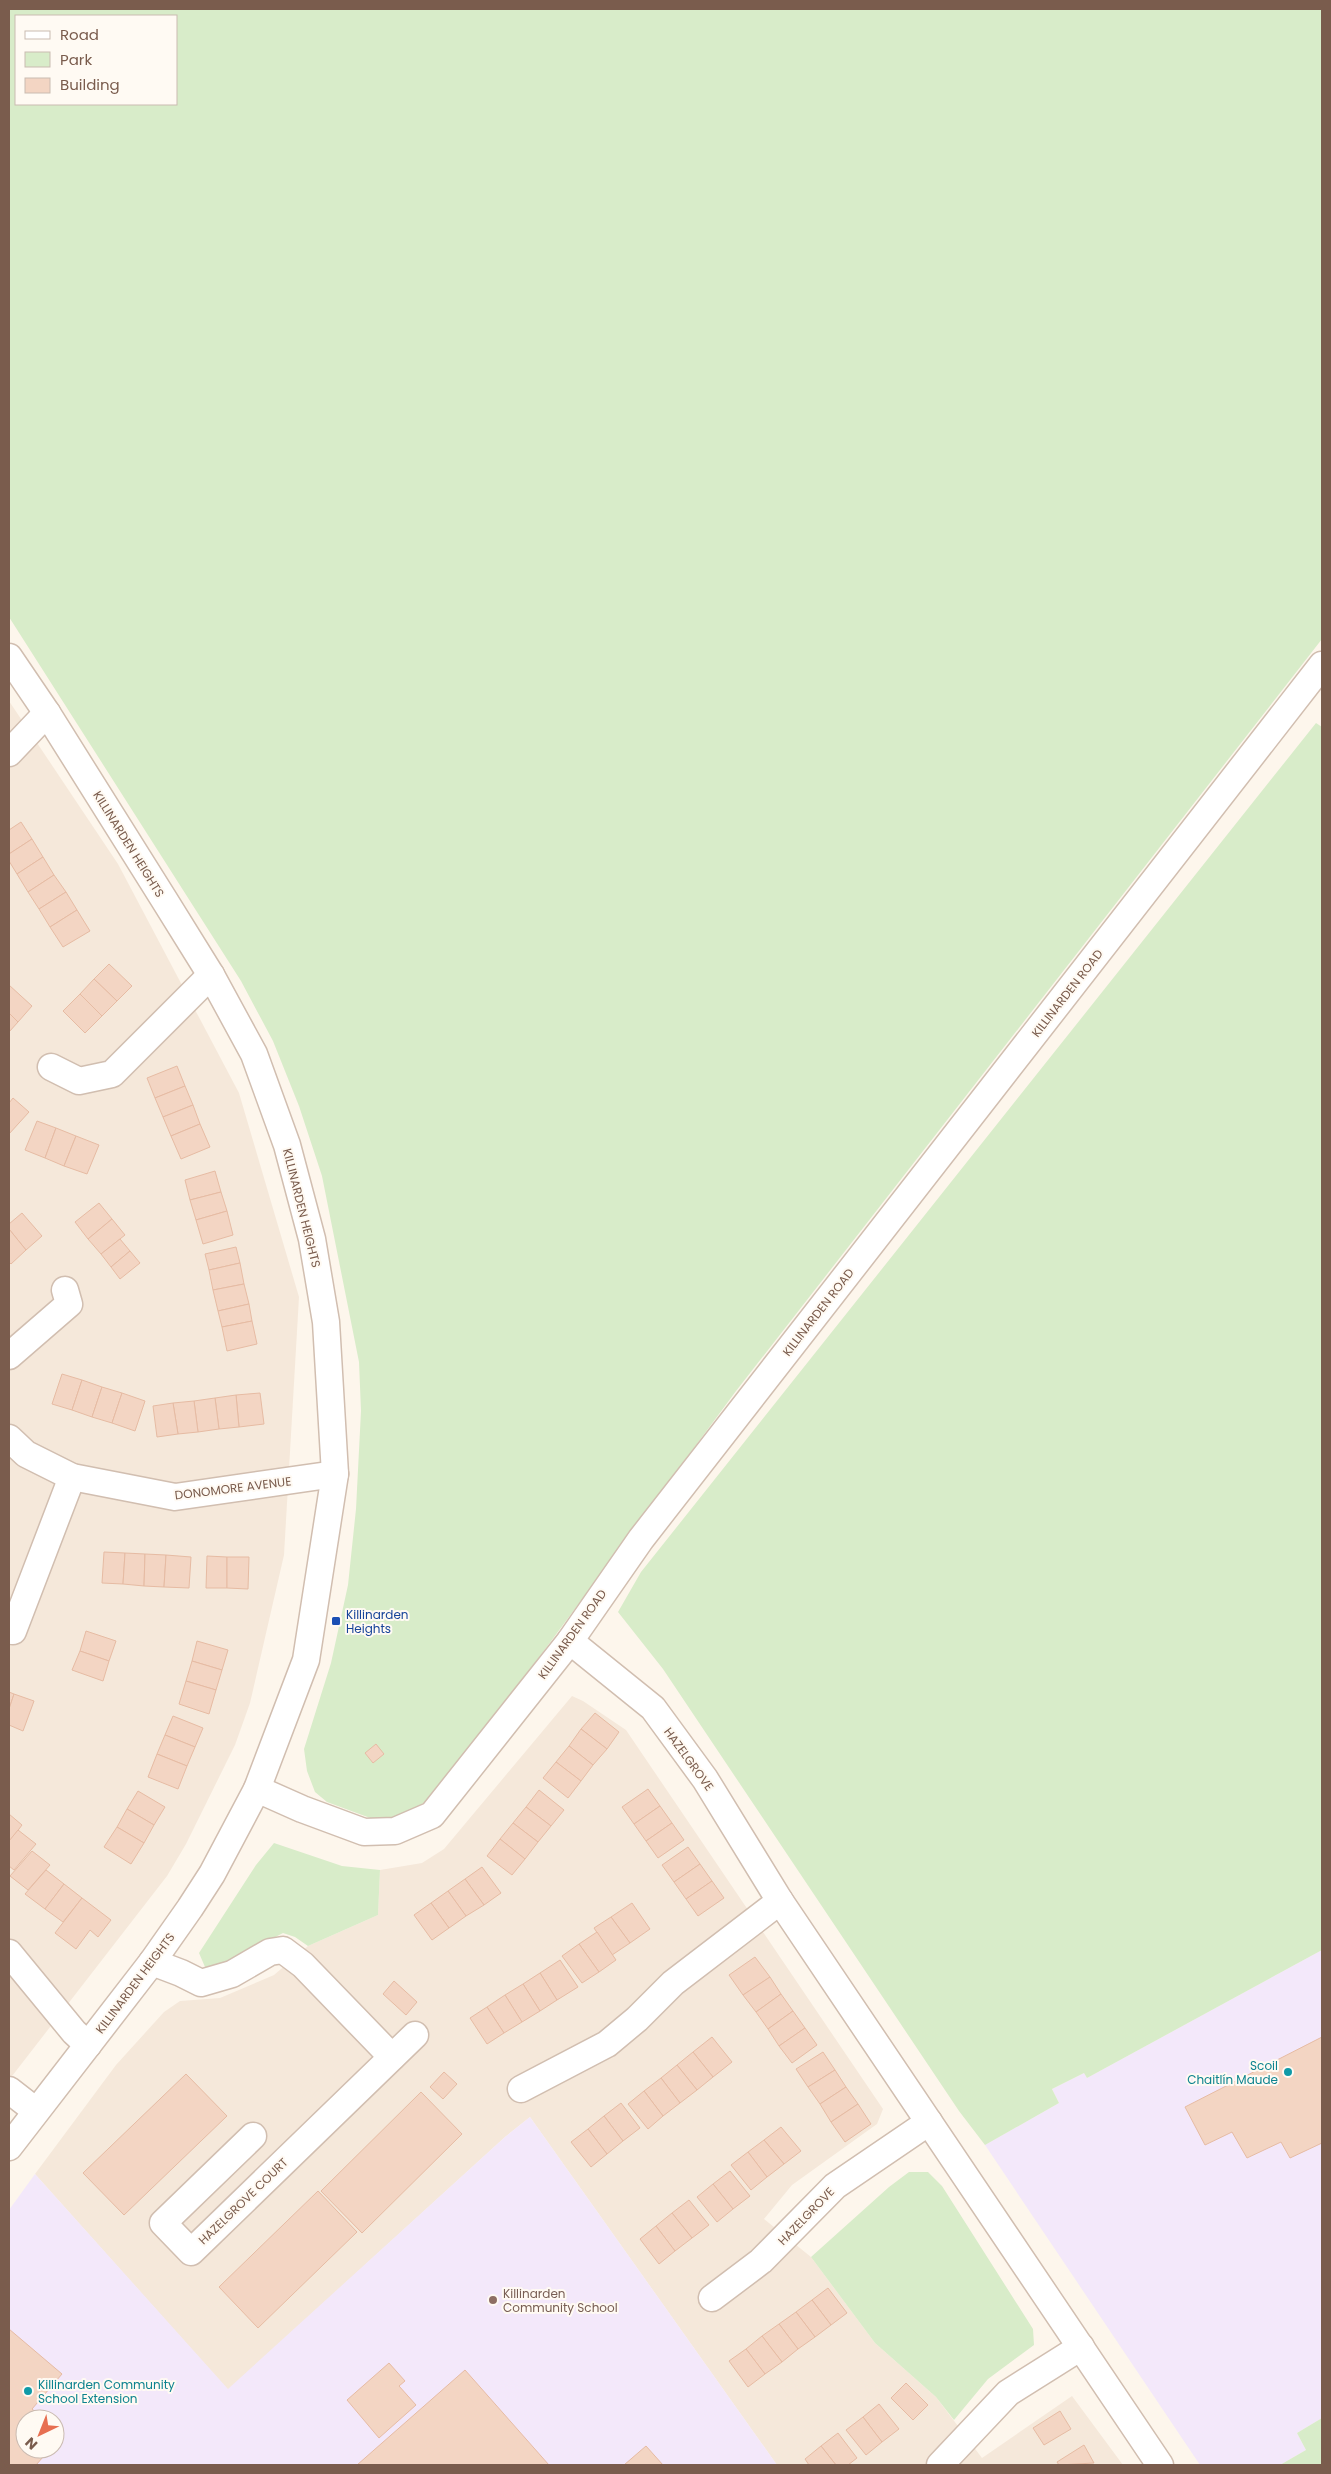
<svg xmlns="http://www.w3.org/2000/svg" width="1331" height="2474" viewBox="0 0 1331 2474" font-family="Poppins,sans-serif">
  <rect width="100%" height="100%" fill="#fdf6ec"/>
  <g fill="#f5e8da">
    <path d="M9 701 118 864 239 1093 299 1297 284 1555 250 1703 235 1745 186 1844 167 1876 9 2080Z"/>
    <path d="M572 1696 583 1701 626 1730 883 2109 877 2124 792 2185 764 2219 811 2257 875 2343 936 2397 982 2458 1072 2396 1123 2465H777L530 2117 505 2137 228 2390 35 2174 116 2065 164 2012 180 2001 220 1998 274 1975 308 1946 378 1915 380 1870 422 1863 444 1849Z"/>
  </g>
  <g fill="#f3e8fa" fill-rule="evenodd">
    <path d="M1322 1950V2418L1297 2433 1306 2450 1280 2465H1200L985 2145 1059 2103 1052 2089 1084 2073 1087 2078Z"/>
    <path d="M530 2117 777 2465H9V2210L35 2174 228 2389 505 2137ZM25 2419H55V2449H25Z"/>
  </g>
  <g fill="#d8ecc9" fill-rule="evenodd">
    <path d="M9 9H1322V639L736 1391 455 1771 425 1802 404 1815 387 1819H373L327 1802 315 1792 307 1771 304 1749 331 1663 348 1585 356 1509 361 1411 359 1362 322 1176 299 1106 273 1041 241 981 9 617ZM16 16H176V104H16Z"/>
    <path d="M1316 723 1322 727V1950L1087 2078 1084 2073 1052 2089 1059 2103 985 2145 959 2111 663 1669 618 1612 641 1572Z"/>
    <path d="M274 1843 342 1866 380 1870 378 1915 308 1946 295 1937 283 1933 213 1970 205 1967 199 1953 256 1865Z"/>
    <path d="M909 2172H928L942 2186 1033 2329 1034 2345 988 2379 954 2420 936 2397 875 2343 811 2257 889 2187Z"/>
    <path d="M1322 2418V2465H1280L1306 2450 1297 2433Z"/>
  </g>
  <g fill="#f3d5c3" stroke="#e6bba3">
    <path d="M21 822 32 839 9 854V830Z"/>
    <path d="M32 839 43 857 17 874 9 861V854Z"/>
    <path d="M43 857 54 875 28 892 17 874Z"/>
    <path d="M54 875 66 892 39 909 28 892Z"/>
    <path d="M66 892 77 910 50 927 39 909Z"/>
    <path d="M77 910 90 931 63 947 50 927Z"/>
    <path d="M109 964 132 986 117 1001 94 979Z"/>
    <path d="M94 979 117 1001 102 1016 80 994Z"/>
    <path d="M9 985 32 1006 18 1022 9 1013Z"/>
    <path d="M80 994 102 1016 85 1033 63 1011Z"/>
    <path d="M9 1013 18 1022 9 1032Z"/>
    <path d="M177 1066 185 1086 155 1098 147 1078Z"/>
    <path d="M185 1086 193 1105 163 1117 155 1098Z"/>
    <path d="M13 1098 29 1112 9 1134V1103Z"/>
    <path d="M193 1105 200 1124 171 1136 163 1117Z"/>
    <path d="M37 1121 56 1128 45 1158 25 1150Z"/>
    <path d="M200 1124 210 1147 181 1159 171 1136Z"/>
    <path d="M56 1128 76 1136 64 1166 45 1158Z"/>
    <path d="M76 1136 99 1145 87 1174 64 1166Z"/>
    <path d="M215 1171 221 1192 190 1200 185 1180Z"/>
    <path d="M221 1192 227 1211 196 1220 190 1200Z"/>
    <path d="M99 1203 112 1219 88 1239 75 1222Z"/>
    <path d="M227 1211 233 1235 203 1244 196 1220Z"/>
    <path d="M22 1213 42 1236 26 1250 9 1229V1224Z"/>
    <path d="M112 1219 125 1235 101 1254 88 1239Z"/>
    <path d="M9 1229 26 1250 11 1264 9 1262Z"/>
    <path d="M120 1239 130 1251 111 1267 101 1254Z"/>
    <path d="M236 1247 240 1263 209 1270 205 1254Z"/>
    <path d="M130 1251 140 1263 120 1279 111 1267Z"/>
    <path d="M240 1263 244 1284 213 1290 209 1270Z"/>
    <path d="M244 1284 249 1304 218 1311 213 1290Z"/>
    <path d="M249 1304 252 1321 222 1327 218 1311Z"/>
    <path d="M252 1321 257 1344 227 1351 222 1327Z"/>
    <path d="M62 1374 82 1380 72 1410 52 1404Z"/>
    <path d="M82 1380 102 1387 92 1417 72 1410Z"/>
    <path d="M102 1387 122 1393 112 1423 92 1417Z"/>
    <path d="M122 1393 145 1401 135 1431 112 1423Z"/>
    <path d="M260 1393 264 1424 239 1427 236 1395Z"/>
    <path d="M236 1395 239 1427 219 1429 215 1398Z"/>
    <path d="M215 1398 219 1429 198 1432 194 1401Z"/>
    <path d="M194 1401 198 1432 178 1434 173 1403Z"/>
    <path d="M173 1403 178 1434 157 1437 153 1406Z"/>
    <path d="M104 1552 125 1553 123 1584 102 1583Z"/>
    <path d="M125 1553 145 1554 144 1586 123 1584Z"/>
    <path d="M145 1554 166 1555 164 1587 144 1586Z"/>
    <path d="M166 1555 191 1557 189 1588 164 1587Z"/>
    <path d="M207 1556 227 1557V1588H206Z"/>
    <path d="M227 1557H249L248 1589 227 1588Z"/>
    <path d="M86 1631 116 1641 109 1661 80 1651Z"/>
    <path d="M197 1641 228 1650 222 1670 192 1661Z"/>
    <path d="M80 1651 109 1661 103 1681 72 1670Z"/>
    <path d="M192 1661 222 1670 216 1690 186 1681Z"/>
    <path d="M186 1681 216 1690 209 1714 179 1704Z"/>
    <path d="M9 1692 14 1694 9 1709Z"/>
    <path d="M14 1694 34 1701 23 1731 9 1725V1709Z"/>
    <path d="M595 1713 619 1732 607 1749 581 1729Z"/>
    <path d="M173 1716 203 1728 195 1747 165 1735Z"/>
    <path d="M581 1729 607 1749 593 1765 569 1746Z"/>
    <path d="M165 1735 195 1747 187 1766 157 1754Z"/>
    <path d="M376 1744 384 1754 373 1763 365 1753Z"/>
    <path d="M569 1746 593 1765 581 1781 556 1762Z"/>
    <path d="M157 1754 187 1766 178 1789 148 1777Z"/>
    <path d="M556 1762 581 1781 568 1798 543 1778Z"/>
    <path d="M648 1789 660 1806 634 1824 622 1807Z"/>
    <path d="M539 1790 564 1810 551 1826 526 1807Z"/>
    <path d="M138 1791 165 1807 154 1825 127 1809Z"/>
    <path d="M660 1806 672 1823 646 1841 634 1824Z"/>
    <path d="M526 1807 551 1826 538 1842 513 1823Z"/>
    <path d="M127 1809 154 1825 144 1843 117 1827Z"/>
    <path d="M9 1814 22 1825 10 1841H9Z"/>
    <path d="M513 1823 538 1842 525 1859 500 1839Z"/>
    <path d="M672 1823 684 1840 658 1858 646 1841Z"/>
    <path d="M117 1827 144 1843 131 1864 104 1847Z"/>
    <path d="M18 1830 36 1844 14 1870 9 1866V1841Z"/>
    <path d="M500 1839 525 1859 512 1875 487 1856Z"/>
    <path d="M688 1847 700 1864 674 1882 662 1865Z"/>
    <path d="M32 1851 50 1865 28 1890 10 1876Z"/>
    <path d="M700 1864 712 1881 686 1899 674 1882Z"/>
    <path d="M482 1867 501 1893 484 1905 465 1879Z"/>
    <path d="M46 1870 64 1884 45 1909 25 1894Z"/>
    <path d="M465 1879 484 1905 466 1916 448 1891Z"/>
    <path d="M712 1881 724 1898 698 1916 686 1899Z"/>
    <path d="M64 1884 82 1898 63 1922 45 1909Z"/>
    <path d="M448 1891 466 1916 449 1928 431 1903Z"/>
    <path d="M82 1898 111 1920 98 1937 90 1930 76 1949 55 1933Z"/>
    <path d="M431 1903 449 1928 432 1940 414 1915Z"/>
    <path d="M632 1903 650 1929 630 1943 611 1917Z"/>
    <path d="M611 1917 630 1943 612 1955 594 1928Z"/>
    <path d="M597 1932 616 1960 599 1972 579 1944Z"/>
    <path d="M579 1944 599 1972 582 1983 562 1956Z"/>
    <path d="M755 1957 770 1977 743 1995 729 1975Z"/>
    <path d="M560 1960 578 1987 557 2000 540 1973Z"/>
    <path d="M540 1973 557 2000 540 2011 523 1984Z"/>
    <path d="M770 1977 781 1994 756 2012 743 1995Z"/>
    <path d="M394 1981 417 2002 406 2015 383 1994Z"/>
    <path d="M523 1984 540 2011 522 2022 505 1995Z"/>
    <path d="M781 1994 793 2011 768 2029 756 2012Z"/>
    <path d="M505 1995 522 2022 504 2033 487 2007Z"/>
    <path d="M487 2007 504 2033 487 2044 470 2018Z"/>
    <path d="M793 2011 805 2028 779 2046 768 2029Z"/>
    <path d="M805 2028 817 2045 792 2063 779 2046Z"/>
    <path d="M712 2037 732 2062 713 2077 693 2052Z"/>
    <path d="M1322 2037V2143L1290 2158 1281 2142 1247 2158 1232 2132 1205 2145 1185 2107Z"/>
    <path d="M693 2052 713 2077 697 2090 677 2065Z"/>
    <path d="M823 2052 835 2070 808 2087 796 2069Z"/>
    <path d="M677 2065 697 2090 680 2103 661 2078Z"/>
    <path d="M835 2070 846 2087 820 2104 808 2087Z"/>
    <path d="M444 2072 457 2084 443 2099 430 2087Z"/>
    <path d="M186 2074 227 2116 124 2215 83 2173Z"/>
    <path d="M661 2078 680 2103 663 2116 644 2091Z"/>
    <path d="M846 2087 858 2104 831 2122 820 2104Z"/>
    <path d="M644 2091 663 2116 648 2129 628 2104Z"/>
    <path d="M421 2092 462 2134 362 2233 321 2191Z"/>
    <path d="M621 2103 640 2128 623 2141 604 2116Z"/>
    <path d="M858 2104 871 2124 845 2142 831 2122Z"/>
    <path d="M604 2116 623 2141 607 2154 588 2129Z"/>
    <path d="M781 2127 801 2151 784 2164 764 2140Z"/>
    <path d="M588 2129 607 2154 591 2167 571 2142Z"/>
    <path d="M764 2140 784 2164 767 2177 748 2152Z"/>
    <path d="M748 2152 767 2177 751 2190 731 2165Z"/>
    <path d="M730 2171 750 2196 733 2209 713 2184Z"/>
    <path d="M713 2184 733 2209 717 2222 697 2197Z"/>
    <path d="M318 2191 357 2232 258 2328 219 2287Z"/>
    <path d="M689 2200 709 2225 692 2238 672 2213Z"/>
    <path d="M672 2213 692 2238 675 2251 656 2226Z"/>
    <path d="M656 2226 675 2251 659 2264 640 2239Z"/>
    <path d="M828 2288 847 2313 831 2325 812 2300Z"/>
    <path d="M812 2300 831 2325 815 2337 796 2312Z"/>
    <path d="M796 2312 815 2337 798 2349 779 2324Z"/>
    <path d="M779 2324 798 2349 782 2362 762 2336Z"/>
    <path d="M9 2329 62 2374 32 2409 44 2419H25V2449H50L36 2465H9Z"/>
    <path d="M762 2336 782 2362 765 2374 746 2349Z"/>
    <path d="M746 2349 765 2374 748 2387 729 2361Z"/>
    <path d="M389 2363 405 2381 399 2386 416 2405 379 2438 347 2400Z"/>
    <path d="M465 2370 549 2465H357Z"/>
    <path d="M906 2383 928 2405 913 2420 891 2398Z"/>
    <path d="M879 2404 899 2429 882 2442 863 2417Z"/>
    <path d="M1060 2411 1071 2429 1044 2445 1033 2428Z"/>
    <path d="M863 2417 882 2442 866 2455 846 2430Z"/>
    <path d="M55 2428 63 2435 55 2444Z"/>
    <path d="M838 2433 857 2458 848 2465H836L821 2446Z"/>
    <path d="M1084 2445 1094 2463 1059 2465 1057 2462Z"/>
    <path d="M646 2446 663 2465H624Z"/>
    <path d="M821 2446 836 2465H809L805 2459Z"/>
  </g>
  <g fill="none" stroke-linecap="round" stroke-linejoin="round">
    <defs>
      <g id="minor">
        <path d="M9 657 47 713 165 901 211 975 254 1054 287 1145 312 1239 326 1322 335 1474 306 1660 257 1789 212 1874 190 1908 152 1962 9 2147"/>
        <path d="M9 753 47 713"/>
        <path d="M51 1067 79 1081 112 1074 211 975"/>
        <path d="M9 1356 69 1304 65 1290"/>
        <path d="M9 1438 26 1454 72 1477 175 1497 335 1474"/>
        <path d="M13 1631 72 1477"/>
        <path d="M570 1641 653 1708 705 1779 780 1901 1160 2465"/>
        <path d="M257 1789 302 1809 364 1832 395 1831 432 1815 570 1641 641 1539 1322 665"/>
        <path d="M9 1953 74 2032 88 2045"/>
        <path d="M152 1962 181 1973 201 1983 232 1974 270 1952 283 1950 303 1965 392 2057"/>
        <path d="M521 2089 607 2044 637 2019 673 1983 780 1901"/>
        <path d="M9 2090 36 2111"/>
        <path d="M253 2136 163 2223 191 2252 415 2035"/>
        <path d="M712 2298 761 2261 835 2186 929 2122"/>
        <path d="M940 2465 1008 2393 1081 2347"/>
      </g>
    </defs>
    <use href="#minor" stroke="#d1beb0" stroke-width="29"/>
    <use href="#minor" stroke="#fff" stroke-width="26"/>
  </g>
  <rect fill="#1a4fb4" stroke="#fffaf3" stroke-width="2" x="331" y="1616" width="10" height="10" rx="2.5"/>
  <g fill="#0f9aa8" stroke="#fffaf3" stroke-width="2">
    <circle cx="1288" cy="2072" r="5"/>
    <circle cx="28" cy="2391" r="5"/>
  </g>
  <circle fill="#8d6e63" stroke="#fffaf3" stroke-width="2" cx="493" cy="2300" r="5"/>
  <g text-anchor="middle" dominant-baseline="central" stroke-width="4" stroke-linejoin="round" paint-order="stroke">
    <g font-size="12" fill="#7a5c4d" stroke="#fffaf3">
      <text transform="translate(129 844) rotate(58)">KILLINARDEN HEIGHTS</text>
      <text transform="translate(1067 993) rotate(-52)">KILLINARDEN ROAD</text>
      <text transform="translate(302 1208) rotate(76)">KILLINARDEN HEIGHTS</text>
      <text transform="translate(818 1312) rotate(-52)">KILLINARDEN ROAD</text>
      <text transform="translate(233 1488) rotate(-7)">DONOMORE AVENUE</text>
      <text transform="translate(572 1634) rotate(-54)">KILLINARDEN ROAD</text>
      <text transform="translate(689 1759) rotate(54)">HAZELGROVE</text>
      <text transform="translate(135 1983) rotate(-53)">KILLINARDEN HEIGHTS</text>
      <text transform="translate(243 2201) rotate(-44)">HAZELGROVE COURT</text>
      <text transform="translate(806 2216) rotate(-46)">HAZELGROVE</text>
    </g>
    <g font-size="12" fill="#164399" stroke="#fffaf3" text-anchor="start">
      <text x="346" y="1614">Killinarden<tspan x="346" dy="14">Heights</tspan></text>
    </g>
    <g font-size="12" fill="#0d838f" stroke="#fffaf3" text-anchor="end">
      <text x="1278" y="2065">Scoil<tspan x="1278" dy="14">Chaitlín Maude</tspan></text>
      <text x="38" y="2384" text-anchor="start">Killinarden Community<tspan x="38" dy="14">School Extension</tspan></text>
    </g>
    <g font-size="12" fill="#785e54" stroke="#fffaf3" text-anchor="start">
      <text x="503" y="2293">Killinarden<tspan x="503" dy="14">Community School</tspan></text>
    </g>
  </g>
  <rect width="1331" height="2474" fill="none" stroke="#7a5c4d" stroke-width="20"/>
  <rect x="15" y="15" width="162" height="90" fill="#fffaf3" stroke="#cabbb1"/>
  <rect x="25" y="31" width="25" height="8" fill="#ffffff" stroke="#cabbb1"/>
  <text x="60" y="40" font-size="15" fill="#7a5c4d">Road</text>
  <rect x="25" y="52" width="25" height="15" fill="#d8ecc9" stroke="#cabbb1"/>
  <text x="60" y="65" font-size="15" fill="#7a5c4d">Park</text>
  <rect x="25" y="78" width="25" height="15" fill="#f3d5c3" stroke="#cabbb1"/>
  <text x="60" y="90" font-size="15" fill="#7a5c4d">Building</text>
  <g transform="translate(40 2434) rotate(223)"><circle r="24" fill="#fffaf3" stroke="#cabbb1"/>
  <path d="M0-4L9 19L0 12L-9 19Z" fill="#e76f51"/>
  <text y="-8" font-size="14" font-weight="bold" text-anchor="middle" fill="#7a5c4d">N</text>
  </g>
</svg>
